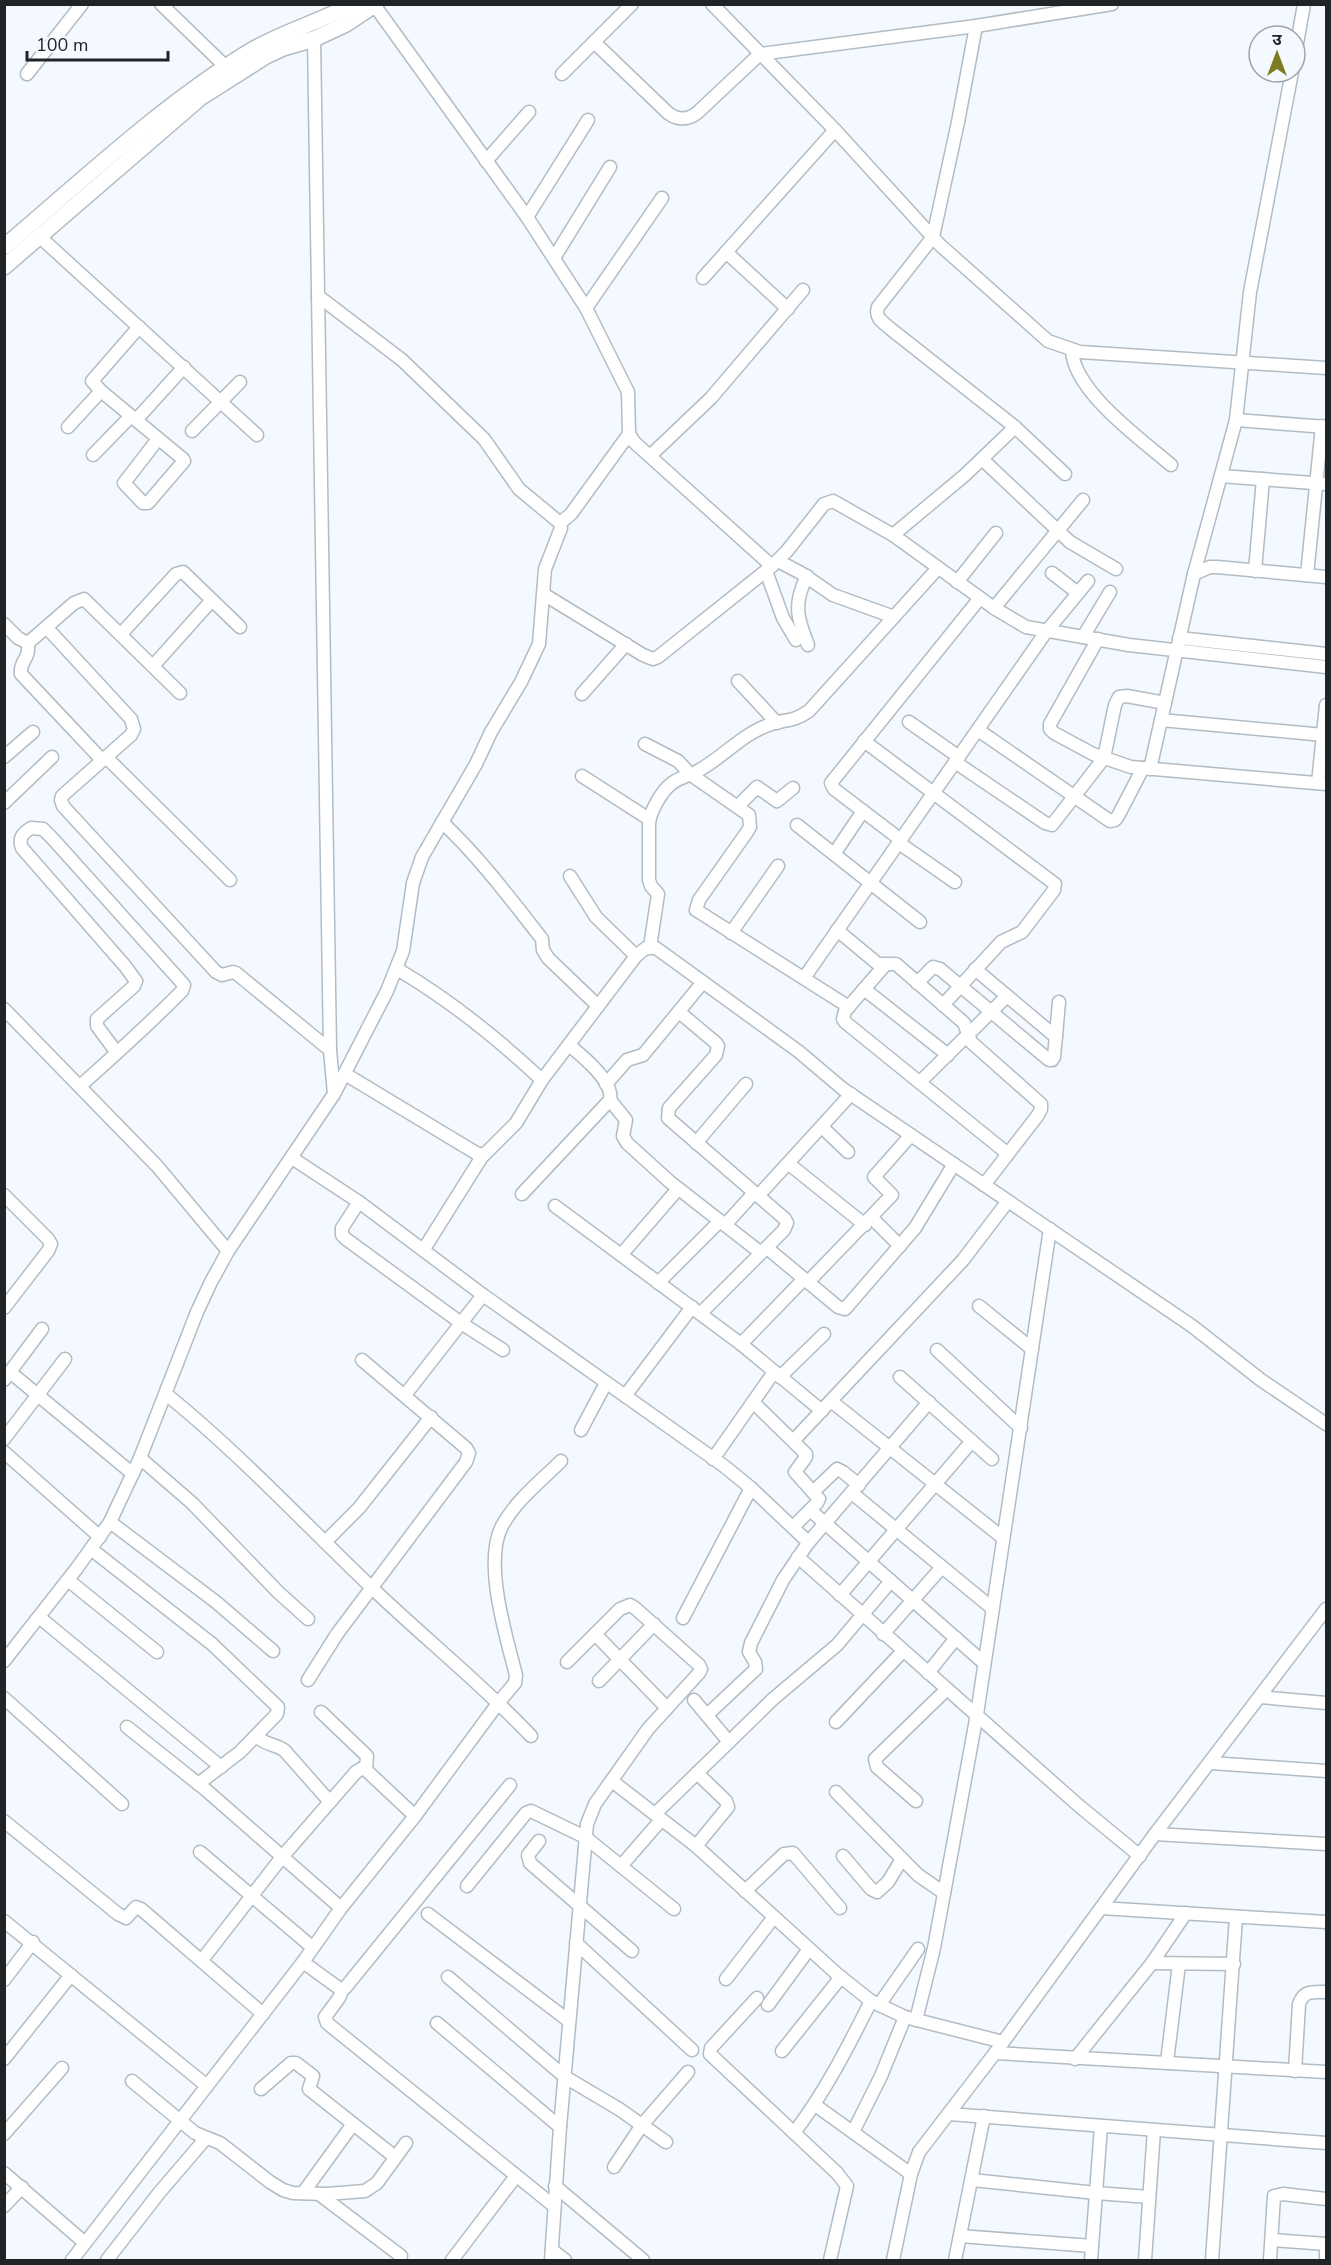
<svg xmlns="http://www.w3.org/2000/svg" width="1331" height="2265" viewBox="0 0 1331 2265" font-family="'Nunito Sans','Noto Sans Devanagari',sans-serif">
  <rect width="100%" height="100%" fill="#f3f9fe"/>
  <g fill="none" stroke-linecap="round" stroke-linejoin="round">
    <defs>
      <g id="minor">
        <path d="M161 4 226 67"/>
        <path d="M712 4 835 130 940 245 1048 341 1080 352 1326 368"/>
        <path d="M976 26 958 122 933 237 878 307C874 318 884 323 892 330L1015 427 1065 474"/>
        <path d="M314 39 330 1050 334 1094"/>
        <path d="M594 42 668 113C677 120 688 120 697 113L760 54 976 26 1112 4"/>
        <path d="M1295 55 1304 4"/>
        <path d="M27 74 82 4"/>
        <path d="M562 74 632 4"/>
        <path d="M486 161 529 112"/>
        <path d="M527 217 588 120"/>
        <path d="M40 237 257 435"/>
        <path d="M726 252 788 309"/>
        <path d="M554 258 610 167"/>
        <path d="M703 278 835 130"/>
        <path d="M318 296 402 360 484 439 519 489 560 523"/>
        <path d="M586 308 662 198"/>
        <path d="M139 327 92 381 101 391 183 459 184 461 148 503H143L124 483 158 439"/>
        <path d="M1072 350C1073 391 1142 440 1171 465"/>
        <path d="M136 420 184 367"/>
        <path d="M1236 420 1326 427"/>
        <path d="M68 427 101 391"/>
        <path d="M192 431 240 382"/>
        <path d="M629 434 634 442 772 566"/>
        <path d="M93 455 131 416"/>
        <path d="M651 455 711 398 803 290"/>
        <path d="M982 459 1070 542 1116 569"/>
        <path d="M1221 476 1326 484"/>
        <path d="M893 535 965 475 1015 427"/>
        <path d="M778 561 801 573 833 595 894 617"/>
        <path d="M766 571 783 618 796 640"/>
        <path d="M1255 571 1263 479"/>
        <path d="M1052 573 1078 593"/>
        <path d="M1194 574 1210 567H1217L1326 577"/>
        <path d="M1307 575 1322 426"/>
        <path d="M807 576C793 604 797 617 808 645"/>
        <path d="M957 582 996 533"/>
        <path d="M545 595 643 655 653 659 658 657 772 566 787 551 824 504 833 501 893 535 994 608 1026 627 1129 645 1326 667"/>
        <path d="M994 608 1083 500"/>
        <path d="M4 624 18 638 28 643 74 603 84 599 180 693"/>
        <path d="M47 628 131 719 134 729 131 735 62 796 61 800 63 806 216 972 222 975 233 972 236 973 330 1050"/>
        <path d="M121 634 176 574 183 572 240 627"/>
        <path d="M1083 637 1110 592"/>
        <path d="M1179 638 1326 654"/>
        <path d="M1098 639 1050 724V729L1054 733 1093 754 1131 767 1326 784"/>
        <path d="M28 643C30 660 19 661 21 674L102 760"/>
        <path d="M153 666 212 600"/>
        <path d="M738 681 777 723"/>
        <path d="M582 694 626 644"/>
        <path d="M1161 720 1324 735"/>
        <path d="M909 722 959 757"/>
        <path d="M978 730 1110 821 1115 820 1118 816 1143 768"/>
        <path d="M864 741 1055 884 1054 890 1022 932 1001 942 943 1005"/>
        <path d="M645 744 678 761 690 774 749 815 750 827 747 832 699 900 696 910 849 1007"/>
        <path d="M4 757 33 732"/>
        <path d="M106 757 230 880"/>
        <path d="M955 762 1045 823 1052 825 1104 758 1115 705 1119 697 1127 696 1165 703"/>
        <path d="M1150 769 1194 574 1236 420 1250 292 1292 72"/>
        <path d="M582 776 649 819"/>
        <path d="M1318 783 1326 705"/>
        <path d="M4 803 52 757"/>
        <path d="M738 806 757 787 777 801 793 788"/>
        <path d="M442 822C480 858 510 898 542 939L543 950 548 958 598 1006"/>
        <path d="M797 825 920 922"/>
        <path d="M901 840 834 789 831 783 980 598"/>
        <path d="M899 843 955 882"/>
        <path d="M834 854 863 811"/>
        <path d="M570 876 596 917 636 956"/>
        <path d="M837 930 878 964H896L964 1023 971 1042 1041 1104V1109L1038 1115 984 1185"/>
        <path d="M731 933 778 866"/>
        <path d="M650 947 658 894 651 886 649 880V824C650 811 662 791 671 784 678 778 688 776 696 772 721 759 740 736 766 726 784 718 790 724 809 711L938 568"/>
        <path d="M885 965 845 1011 843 1019 845 1022 1008 1154"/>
        <path d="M397 969C450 1000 497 1038 542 1080"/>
        <path d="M975 969 1056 1037"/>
        <path d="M804 978 1046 632 1088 581"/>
        <path d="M917 983 933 967 940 969 1049 1060H1052L1054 1057 1059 1002"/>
        <path d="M864 989 948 1055"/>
        <path d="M4 1009 157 1166 228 1251"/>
        <path d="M679 1012 716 1043 718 1046 716 1055 669 1108 668 1118 785 1219 787 1223 784 1230 701 1313"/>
        <path d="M345 1074 476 1153 484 1155 516 1123 542 1080 636 956 646 948H656L798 1051 843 1089 1192 1326 1261 1380 1326 1424"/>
        <path d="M920 1082 1007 996"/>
        <path d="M606 1084 627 1060 643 1055 703 982"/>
        <path d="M80 1086C115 1055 149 1024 182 991L184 985 53 839 43 829 31 828C23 833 18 838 22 848L125 966 136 981 134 986 97 1019V1026L117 1053"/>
        <path d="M610 1100 626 1120 623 1136 627 1143 670 1182 761 1253"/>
        <path d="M822 1127 848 1152"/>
        <path d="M696 1143 746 1084"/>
        <path d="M292 1158 359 1202 483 1295 724 1466 751 1488 806 1540 808 1543 783 1580 751 1643 749 1652 755 1662 756 1669 707 1715"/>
        <path d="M789 1164 865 1225"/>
        <path d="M522 1194 610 1100C614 1081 582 1056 569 1045"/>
        <path d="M4 1195 48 1239 51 1244 48 1251 4 1308"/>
        <path d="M758 1196 851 1094"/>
        <path d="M359 1202 342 1228V1235L346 1239 461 1323 503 1350"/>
        <path d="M555 1206 741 1344 822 1411"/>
        <path d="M872 1218 900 1246"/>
        <path d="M725 1225 754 1193"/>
        <path d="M767 1248 838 1307 845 1309 915 1228 954 1164"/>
        <path d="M424 1249 483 1155"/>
        <path d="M621 1255 678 1189"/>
        <path d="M808 1282 892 1195 874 1177 911 1135"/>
        <path d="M658 1283 720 1221"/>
        <path d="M979 1306 1032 1349"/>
        <path d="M741 1344 804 1279"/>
        <path d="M937 1350 1021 1428"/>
        <path d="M10 1372 133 1474"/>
        <path d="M780 1377 824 1334"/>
        <path d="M900 1377 992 1459"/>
        <path d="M4 1380 42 1329"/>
        <path d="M166 1394C239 1453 303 1522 371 1587 424 1638 481 1683 531 1736"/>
        <path d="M405 1395 483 1295"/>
        <path d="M625 1396 692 1307"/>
        <path d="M831 1401 1003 1538"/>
        <path d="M753 1402 806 1454V1457L795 1472 819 1499 817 1503 793 1527"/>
        <path d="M581 1430 606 1383"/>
        <path d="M4 1439 65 1359"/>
        <path d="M794 1440 963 1260 1008 1201"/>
        <path d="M4 1452 100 1537"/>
        <path d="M140 1458 192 1503 278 1592 308 1619"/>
        <path d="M713 1459 774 1372"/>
        <path d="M814 1491 837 1469 843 1472 859 1485"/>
        <path d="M852 1493 992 1608"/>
        <path d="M810 1510 984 1663"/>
        <path d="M110 1522 216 1602 273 1651"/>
        <path d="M325 1542 359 1508 431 1417"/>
        <path d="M808 1543 929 1402"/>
        <path d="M91 1549 212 1644 278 1707 277 1714 240 1752 198 1784"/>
        <path d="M798 1557 1078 1805 1140 1856"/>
        <path d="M68 1580 157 1652"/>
        <path d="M840 1595 972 1441"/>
        <path d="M39 1617 221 1767"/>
        <path d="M683 1618 751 1488"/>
        <path d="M595 1634 667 1708"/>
        <path d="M883 1634 942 1567"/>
        <path d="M4 1661 77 1568 110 1522 140 1458 197 1312 211 1282 228 1251 334 1094 387 991 403 951 413 883 422 857 476 764 491 732 521 682 539 644 545 569 561 528 560 523 571 514 629 434 628 392 586 308 527 217 375 6"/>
        <path d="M928 1673 956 1638"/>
        <path d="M308 1680 337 1634 466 1462 469 1453 466 1448 362 1360"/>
        <path d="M599 1681 654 1624"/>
        <path d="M1260 1697 1326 1703"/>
        <path d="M4 1698 122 1804"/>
        <path d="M694 1700 729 1742"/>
        <path d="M321 1712 367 1756 366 1770 415 1816"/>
        <path d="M836 1722 903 1651"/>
        <path d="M127 1727 206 1790 341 1908"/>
        <path d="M256 1736C267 1746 273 1743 284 1750L330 1802"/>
        <path d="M1211 1763 1326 1771"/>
        <path d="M612 1781 696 1846 837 1974 871 2001 905 2017 1003 2042"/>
        <path d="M836 1792 918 1875 944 1893"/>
        <path d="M916 1801 877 1767 875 1759 947 1689"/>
        <path d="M655 1814 773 1699 837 1645 891 1581"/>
        <path d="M4 1821 118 1914 126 1918 136 1907 141 1909 263 2014"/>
        <path d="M1155 1834 1326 1844"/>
        <path d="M539 1841 528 1855 530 1863 632 1951"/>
        <path d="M696 1846 728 1807 726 1801 697 1773"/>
        <path d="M200 1852 312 1947"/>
        <path d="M843 1856 871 1889 877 1892 888 1882 902 1859"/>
        <path d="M621 1866 661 1820"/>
        <path d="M467 1886 526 1813 531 1811 585 1837 674 1909"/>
        <path d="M745 1891 784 1854 793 1853 840 1908"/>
        <path d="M1101 1908 1326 1922"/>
        <path d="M428 1914 569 2021"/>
        <path d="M4 1921 207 2086"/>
        <path d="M576 1943 692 2050"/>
        <path d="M202 1960 282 1857 356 1772 366 1766"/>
        <path d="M303 1962 340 1989 345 1988 510 1785"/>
        <path d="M1152 1963 1234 1964"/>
        <path d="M448 1977 565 2077 619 2109 666 2142"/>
        <path d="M726 1979 774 1917"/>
        <path d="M4 1980 33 1942"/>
        <path d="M343 1989 339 1998 325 2017 327 2023 554 2206"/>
        <path d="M757 1998 711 2048 710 2054 837 2173 847 2186 830 2260"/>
        <path d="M768 2005 809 1949"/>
        <path d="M879 2005 918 1949"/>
        <path d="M916 2020 934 1948 977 1714 1050 1229"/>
        <path d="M437 2023 560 2127"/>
        <path d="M782 2051 841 1977"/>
        <path d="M995 2053 1326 2072"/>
        <path d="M4 2059 71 1975"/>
        <path d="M1075 2059 1152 1963 1186 1913"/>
        <path d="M1167 2062 1179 1964"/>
        <path d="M1295 2071 1299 2004C1304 1990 1313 1992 1326 1992"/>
        <path d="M132 2081 195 2133 220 2143 270 2182 283 2190 293 2193 327 2194 365 2191 377 2183 406 2143"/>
        <path d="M261 2089 291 2063H296L313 2076 309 2089 395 2157"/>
        <path d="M815 2105 911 2174"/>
        <path d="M949 2114 1326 2143"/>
        <path d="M853 2132 881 2076 905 2017"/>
        <path d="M794 2133C825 2092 848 2047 871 2001"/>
        <path d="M4 2134 62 2068"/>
        <path d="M614 2167 642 2125 688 2072"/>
        <path d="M4 2173 85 2243"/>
        <path d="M972 2180 1096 2193 1149 2197"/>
        <path d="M555 2186 643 2260"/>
        <path d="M303 2193 353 2124"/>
        <path d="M319 2194 401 2256"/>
        <path d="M4 2206 22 2187"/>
        <path d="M960 2236 1092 2246"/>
        <path d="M1272 2240 1326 2244"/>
        <path d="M552 2250 565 2260"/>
        <path d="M72 2260 303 1962 341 1908 415 1816 499 1702 515 1683 516 1675C506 1636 483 1562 502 1526 516 1500 541 1481 561 1461"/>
        <path d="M107 2260 159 2193 206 2138"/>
        <path d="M452 2260 516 2176"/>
        <path d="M551 2260 560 2127 587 1824 595 1804 648 1729 699 1673 701 1669 699 1665 635 1608 630 1605 620 1609 567 1662"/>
        <path d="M893 2260 911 2174 919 2152 995 2053 1155 1834 1326 1609"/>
        <path d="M955 2260 984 2116"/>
        <path d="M1091 2260 1101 2126"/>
        <path d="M1145 2260 1154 2130"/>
        <path d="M1212 2260 1236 1917"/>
        <path d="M1270 2260 1274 2196 1283 2194 1326 2199"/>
        <path d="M1326 2260V2247"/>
      </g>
      <g id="major">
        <path d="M4 247C84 179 160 107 249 52 280 33 320 22 353 4"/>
        <path d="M4 267 200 98 266 56 283 48 314 39 346 24 376 4"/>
      </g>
    </defs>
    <use href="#minor" stroke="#b2bcc4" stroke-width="15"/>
    <use href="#major" stroke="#b2bcc4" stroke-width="18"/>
    <use href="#minor" stroke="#fff" stroke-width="12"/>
    <use href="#major" stroke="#fff" stroke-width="15"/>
  </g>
  <rect width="1331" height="2265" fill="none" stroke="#212427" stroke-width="12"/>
  <g transform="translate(1277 54)"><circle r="28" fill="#f3f9fe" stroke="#9fa4a8" stroke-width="1.5"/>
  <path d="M0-4.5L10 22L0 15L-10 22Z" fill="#7e7c23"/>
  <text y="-9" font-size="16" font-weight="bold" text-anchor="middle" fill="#212427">उ</text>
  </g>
  <path d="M27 51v9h141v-9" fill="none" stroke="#212427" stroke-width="3"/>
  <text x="36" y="51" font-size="18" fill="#212427" stroke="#f3f9fe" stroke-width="4.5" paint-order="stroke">100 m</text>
</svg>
